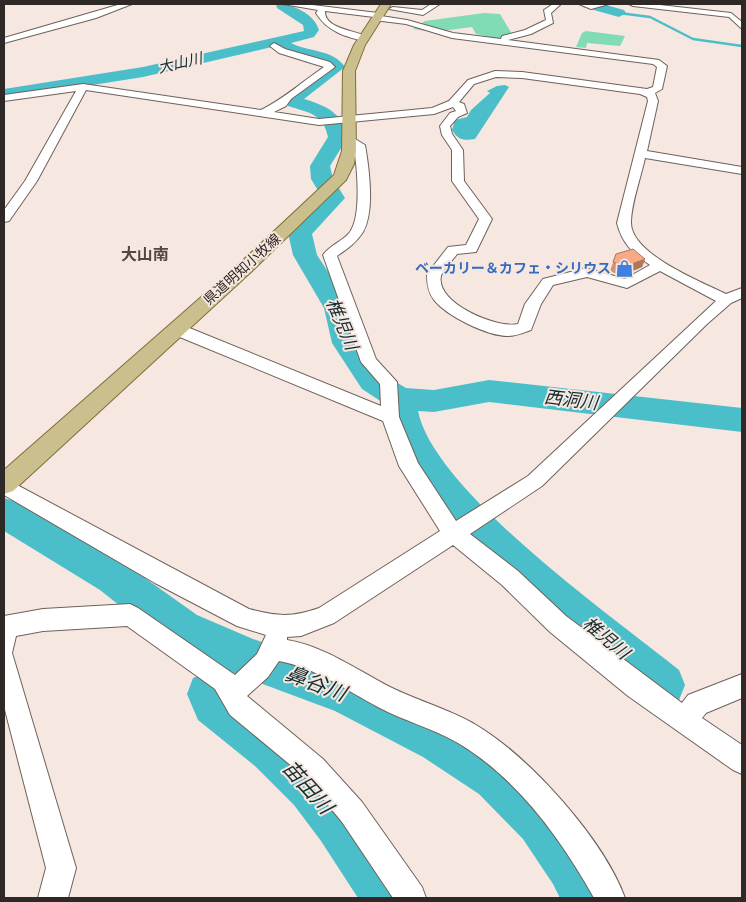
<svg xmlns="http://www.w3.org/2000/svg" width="746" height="902" viewBox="0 0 746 902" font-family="Cabin,'Noto Sans JP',sans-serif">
  <rect width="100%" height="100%" fill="#f6e7e1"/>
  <g fill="#81dbb4">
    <path d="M484 13 500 14 512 34 498 39 476 34 472 27 434 32 413 29 425 21Z"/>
    <path d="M586 31 625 36 620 46 587 43 586 48 576 47 582 33Z"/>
  </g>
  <path fill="#4abfc9" d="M505 85 509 87 475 139C464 141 458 140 452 130L455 120 467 117 471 110 490 93 487 91 497 86Z"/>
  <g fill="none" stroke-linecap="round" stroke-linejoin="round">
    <path stroke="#4abfc9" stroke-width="2.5" d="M619 13 650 17 693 39 742 46"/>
    <g fill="#4abfc9" fill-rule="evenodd">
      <path d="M276 4C292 4 314 13 319 30L314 37 291 43C308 52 333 49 345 67L304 99C327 106 341 112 348 137L330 166 333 179 345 198 312 234 317 255 352 308 360 342 384 375 406 388 434 390 489 380 742 408V432L489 402 434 412 418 411C434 491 613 617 679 670L685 685 679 700 663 707 647 700C570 633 401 507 385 404L362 389 332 343 324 308 293 255 288 233 322 197 311 179 310 166 328 137C323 113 309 113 288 106L284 99 327 65 286 53 276 46 143 77 4 99V89L143 67 304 31 303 25 277 8Z"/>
      <path d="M581 4H602L624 10 626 13 619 17 583 7Z"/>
      <path d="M4 498 17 502 128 566 197 615 253 639 362 677 457 723 513 760 559 803 591 846 615 898H560L553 884 523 839 479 794 423 757 335 711 233 673 167 643 100 590 4 531Z"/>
      <path d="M209 672 225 678 230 688C252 705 276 720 297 739 341 779 394 841 414 898H358L321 841 294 805 255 766 198 720 187 694 193 678Z"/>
    </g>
    <defs>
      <g id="minor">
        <path d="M121 4H132L96 18 4 43V38Z"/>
        <path d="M283 4H304L378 13 381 16 407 20 453 33 501 39 502 36 525 30 546 20 544 10 553 4H561L551 13 553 23 531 34 508 40 659 60 667 66 662 89 655 93 658 101 647 151 742 167V174L645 158C641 177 631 204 631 222 630 254 702 282 726 294L742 288V298L731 303 707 324 542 486 470 534 518 571 566 616 682 703 688 695 742 674V698L706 713 702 718 742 745V774L733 770 628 696 550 632 502 585 453 545 334 623 301 636 287 637V640C324 646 357 670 390 687 418 701 449 709 476 725 530 757 604 840 625 898H594C561 839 517 778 458 743 432 728 404 721 378 707 346 690 316 668 279 661L268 677 247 696 323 759 362 802 422 887 426 898H393L342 822 305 777 230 715 215 689 127 626 43 631 16 636 12 653 76 868 68 898H38L46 868 4 706V616L43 609 130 604 138 608 235 675 257 654 266 635 237 626 155 583 4 495V478L249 609C277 616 291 618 319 608L440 531 399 466 383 421 170 333 168 329 176 324 182 325 381 406 380 384 361 362 323 255C330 245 343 241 350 232 362 215 357 167 354 147L347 143V139H355L365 145C369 168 375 211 363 232 357 242 347 249 337 256L376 359 397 382 399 417 418 463 456 521 528 476 716 301 660 271 627 288 587 277 553 285 541 304 531 330C523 333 515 336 508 336 487 336 447 316 434 300 428 292 427 284 427 274L448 247 466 245 479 219 452 181V150L442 135 440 126 450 113 456 111 453 107 434 114 319 125 86 90 37 181 9 221 4 222V210L25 181 76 91 4 101V95L83 84 261 110C284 99 303 81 324 67L279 53 270 46 274 43 285 49 330 62 335 67 291 99 286 106 274 112 319 119 432 108 449 101 468 80 495 71 522 72 647 89 653 87 657 67 653 64 452 38 406 24 374 20V17L325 11C324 30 358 30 369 38L365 41C345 37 327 31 316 13L318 10ZM496 77 522 78 640 94 647 97 648 101 617 223C622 243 633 254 650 265L625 279 586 268 543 279 525 304 518 324C497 329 435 303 441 276 443 269 453 260 457 254L476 252 492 219 464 181 463 150 452 134 450 126 458 117 467 113 464 104 459 102 474 84Z"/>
        <path d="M431 4H440L423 15 389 9 393 7 422 10Z"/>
        <path d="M579 4H609L591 9Z"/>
        <path d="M629 4H651L731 13 742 22V29L729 17 633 6Z"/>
      </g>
      <path id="major" d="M381 4H391L365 45 355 71 356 151 354 164 346 180 252 271 13 491 4 494V470L240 263 334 175 342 151 343 71 354 45Z"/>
    </defs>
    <use href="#minor" stroke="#6e615b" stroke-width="2"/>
    <use href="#major" stroke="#7f6f39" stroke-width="2"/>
    <use href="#minor" fill="#fff" fill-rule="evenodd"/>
    <use href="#major" fill="#ccbf8e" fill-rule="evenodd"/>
  </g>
  <path fill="#d49272" d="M616 254 645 259 642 267 621 276 610 271Z"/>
  <path fill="#ad775d" d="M645 259 642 267 621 276 624 267Z"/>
  <path fill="#f7aa85" stroke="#ad775d" d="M633 249 645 259 624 267 613 262 616 254Z"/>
  <defs>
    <symbol id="shop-bare" viewBox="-9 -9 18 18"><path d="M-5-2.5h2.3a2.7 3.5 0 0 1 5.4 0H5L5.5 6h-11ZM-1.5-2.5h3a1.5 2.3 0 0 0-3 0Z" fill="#3f7fe0" stroke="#f6e7e1" stroke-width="2.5" paint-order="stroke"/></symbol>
  </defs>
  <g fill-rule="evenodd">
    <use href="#shop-bare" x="612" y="256" width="25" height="25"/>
  </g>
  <g text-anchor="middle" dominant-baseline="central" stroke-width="4" stroke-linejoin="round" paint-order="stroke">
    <g font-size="14" font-weight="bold" fill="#366cbe" stroke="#f6e7e1" text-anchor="end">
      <text x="611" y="268">ベーカリー＆カフェ・シリウス</text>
    </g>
    <g font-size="14" fill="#2e2926" stroke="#f6e7e1">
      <text transform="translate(242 269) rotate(-42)">県道明知小牧線</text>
    </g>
    <g font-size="15" font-style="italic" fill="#142e30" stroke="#f6e7e1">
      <text transform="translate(180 63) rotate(-13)">大山川</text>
    </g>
    <g font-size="16" font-weight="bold" fill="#534742" stroke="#f6e7e1">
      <text x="145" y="254">大山南</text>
    </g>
    <g font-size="18" font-style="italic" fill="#142e30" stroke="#f6e7e1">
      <text transform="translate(342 324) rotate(67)">椎児川</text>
      <text transform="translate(571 400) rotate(7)">西洞川</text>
      <text transform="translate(606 638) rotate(40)">椎児川</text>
    </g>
    <g font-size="21" font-style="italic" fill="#142e30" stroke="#f6e7e1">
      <text transform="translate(316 683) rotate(21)">鼻谷川</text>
      <text transform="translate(308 787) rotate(48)">苗田川</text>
    </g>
  </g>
  <rect width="746" height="902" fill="none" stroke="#2e2926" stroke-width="10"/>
</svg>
